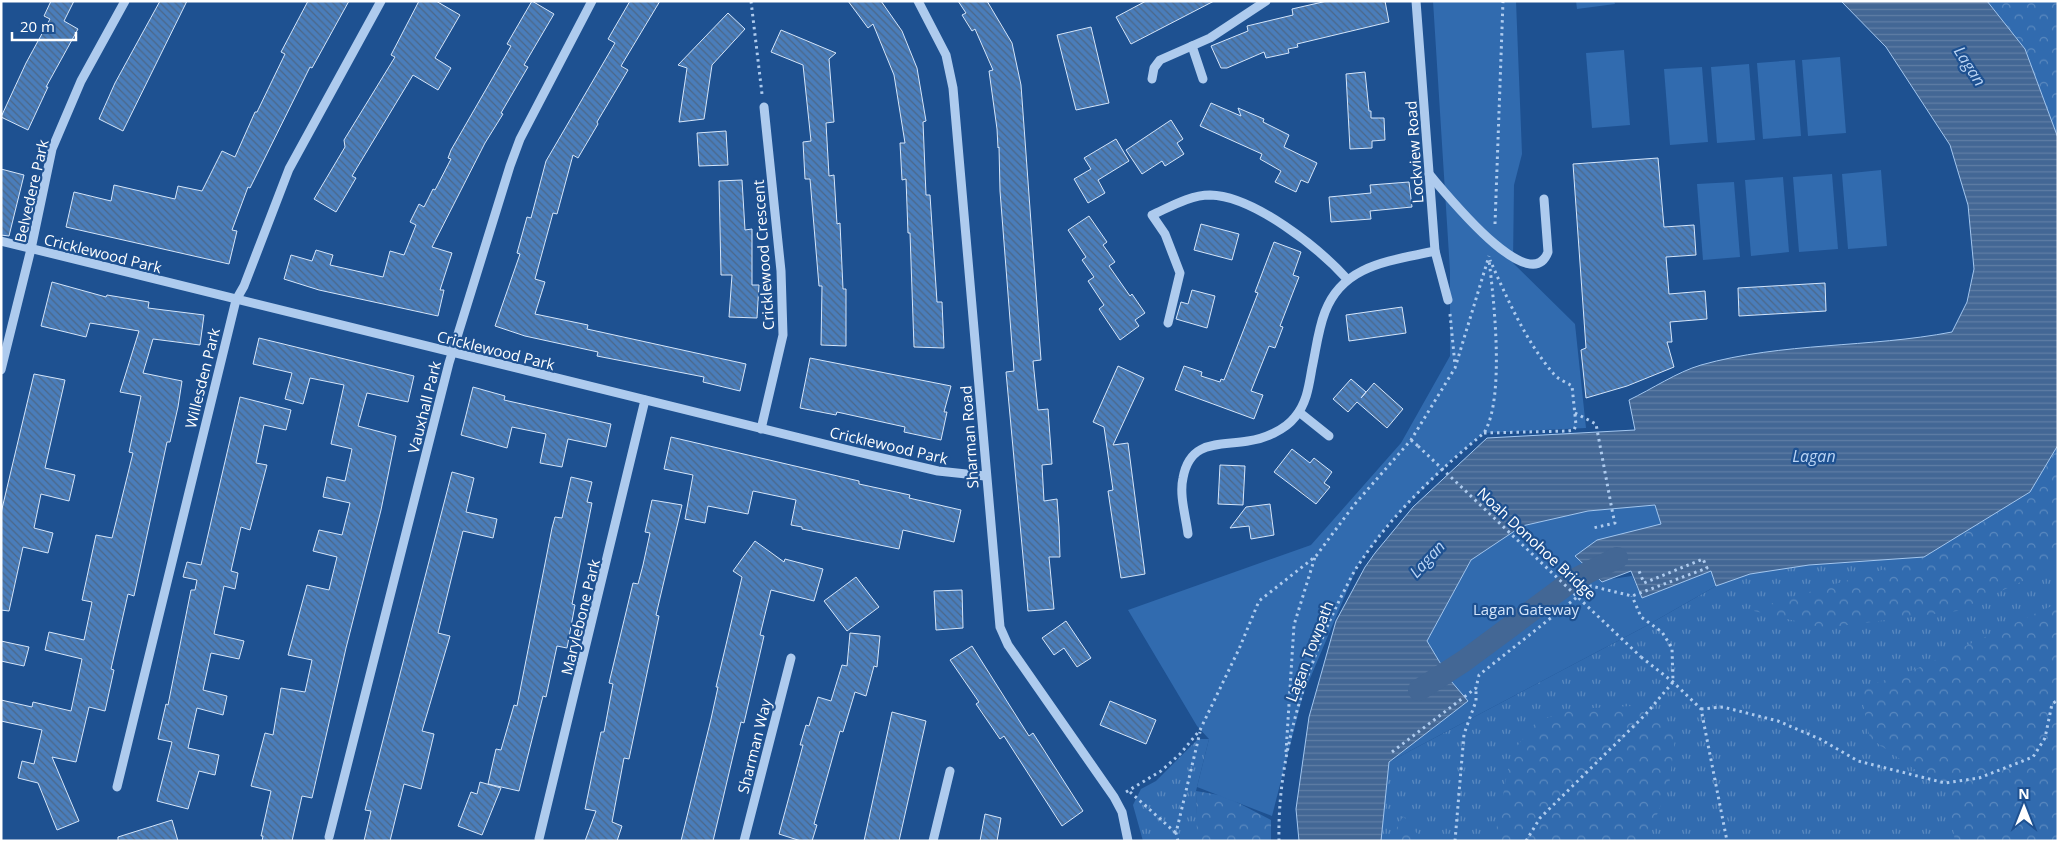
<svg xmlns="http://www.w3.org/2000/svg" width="2059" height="842" viewBox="0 0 2059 842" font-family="'Open Sans',sans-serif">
  <defs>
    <pattern id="grass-tufts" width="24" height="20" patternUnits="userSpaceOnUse" patternTransform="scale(1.25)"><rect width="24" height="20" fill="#316baf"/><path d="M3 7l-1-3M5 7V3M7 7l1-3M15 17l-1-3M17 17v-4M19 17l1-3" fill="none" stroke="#5a89bf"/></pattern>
    <pattern id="forest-crowns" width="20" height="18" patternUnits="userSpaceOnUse" patternTransform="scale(1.25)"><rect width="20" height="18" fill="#316baf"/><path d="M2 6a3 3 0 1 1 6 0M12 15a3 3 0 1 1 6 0" fill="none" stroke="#5a89bf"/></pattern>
    <pattern id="water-rules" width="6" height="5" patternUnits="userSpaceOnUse" patternTransform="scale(1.25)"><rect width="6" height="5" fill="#436795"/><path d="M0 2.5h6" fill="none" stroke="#5f7ea5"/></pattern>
    <pattern id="building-back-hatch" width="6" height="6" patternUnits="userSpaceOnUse" patternTransform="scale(1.25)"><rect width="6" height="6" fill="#4a7dba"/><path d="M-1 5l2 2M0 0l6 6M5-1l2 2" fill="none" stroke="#4b6788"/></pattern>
  </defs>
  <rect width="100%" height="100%" fill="#1e5191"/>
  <g fill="url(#grass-tufts)">
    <path d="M2058 478V841H1381L1389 762 1646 626 1716 586 1750 574 1809 565 1924 557 2030 492Z"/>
    <path d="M1198 739H1209L1196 791 1198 841H1143L1133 805 1141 789 1156 781Z"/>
  </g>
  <g fill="url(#forest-crowns)">
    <path d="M1987 1H2058V138L2025 49Z"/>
    <path d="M2058 445V563L2045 571 1957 611 1824 628 1750 610 1924 557 2030 492Z"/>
    <path d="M2058 603V841H1955L1947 792 1870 738 1860 689 1916 669Z"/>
    <path d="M1632 706 1676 730 1669 786 1646 841H1494L1511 754 1536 722 1572 709Z"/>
    <path d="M1196 791 1225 796 1271 820V841H1197Z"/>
    <path d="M1403 816 1423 841H1390Z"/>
  </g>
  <g fill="#316baf">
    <path d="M1433 1H1516L1522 154 1514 185 1513 263 1575 324 1586 428 1484 433 1453 459 1390 522 1358 565 1303 695 1272 816 1197 787 1209 739 1197 726 1128 610 1311 545 1401 443 1450 356V271Z"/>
    <path d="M1576 1H1614L1615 4 1577 9Z"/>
    <path d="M1624 50 1630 125 1592 128 1586 53Z"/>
    <path d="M1840 57 1846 133 1808 136 1802 60Z"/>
    <path d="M1795 60 1801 136 1763 139 1757 63Z"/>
    <path d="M1749 64 1755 140 1717 143 1711 67Z"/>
    <path d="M1702 67 1708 142 1670 145 1664 69Z"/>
    <path d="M1881 170 1887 246 1848 249 1842 174Z"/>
    <path d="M1832 174 1838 249 1799 252 1793 177Z"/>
    <path d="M1783 177 1789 252 1751 256 1745 180Z"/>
    <path d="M1734 182 1740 257 1703 260 1697 184Z"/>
    <path d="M1655 505 1661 524 1597 540 1604 580 1632 576 1642 598 1711 571 1716 586 1646 626 1389 762 1467 701 1451 681 1427 641 1471 560 1522 526 1588 511Z"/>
  </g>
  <path fill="url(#water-rules)" stroke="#a2c6ef" d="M1841 1H1987L2025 49 2058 138V445L2030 492 1924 557 1809 565 1750 574 1716 586 1711 571 1642 598 1631 571 1602 582 1575 556 1597 540 1661 524 1655 505 1588 511 1522 526 1471 560 1427 641 1451 681 1468 701 1389 762 1381 841H1299L1296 809 1309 717 1336 621 1365 567 1375 553 1413 507 1487 438 1635 430 1629 400C1652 389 1677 372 1701 365 1783 342 1869 348 1952 332L1967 302 1974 269 1968 205 1950 145 1886 47Z"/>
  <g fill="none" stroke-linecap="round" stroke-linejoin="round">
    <path stroke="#436795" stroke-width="22" d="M1419 690 1464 661 1573 580 1617 558"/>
  </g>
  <g fill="url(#building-back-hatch)" stroke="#d4e5fa">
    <path d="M51 1H74L64 21 78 29 46 87H48L28 130 1 117 26 63 50 19 44 16Z"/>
    <path d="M160 1H187L123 131 99 119 115 83Z"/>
    <path d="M308 1H349L312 68 310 67 250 188 248 187 232 230 237 231 229 264 66 227 74 192 111 201 114 185 175 199 178 186 202 191 222 151 235 157 255 112H257L285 54 281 52Z"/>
    <path d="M419 1H436L460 15 435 58 451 68 438 90 413 75 352 176 356 178 336 212 314 199 345 147 344 140 395 57 391 55Z"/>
    <path d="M532 1 554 14 524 65 528 67 501 113 503 114 485 143 432 247 452 253 440 290H444L438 316 319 290 284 279 291 255 312 261 316 250 333 255 330 265 383 277 390 251 404 255 416 225 410 222 419 204 424 207 433 189 435 190 451 159 448 158 451 150 511 46 507 44Z"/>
    <path d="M630 1H660L621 66 628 70 597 122 598 124 578 158 573 155 557 214 553 213 535 279 545 282 535 314 588 325 587 329 746 364 740 391 703 382 704 377 597 356 598 352 525 336 495 326 520 254 517 253 527 217 531 218 546 161 615 43 608 39Z"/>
    <path d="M848 1H881L902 31 917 68 926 121 923 122 926 195H930L937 302H942L944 348 914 347 910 233H908L906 179 902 180 900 143H905L894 75 873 24 868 28Z"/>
    <path d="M958 1H987L1012 43 1021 85 1041 360 1033 361 1038 410 1048 409 1052 464 1042 465 1044 501 1057 499 1059 527 1060 557H1049L1054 609 1028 611 1006 372 1014 371 1000 191 999 147 998 148 997 129 989 71 993 70 975 29 972 31 962 15 966 13Z"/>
    <path d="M1146 1H1214L1131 44 1116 17Z"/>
    <path d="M1327 1H1385L1389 22 1297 44 1298 47 1288 49 1289 53 1266 58 1264 52 1227 68H1221L1211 46 1248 31 1247 26 1293 15 1292 9Z"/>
    <path d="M728 13 745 29 712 65 704 119 679 122 687 68 678 65Z"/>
    <path d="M1091 27 1109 103 1076 110 1057 35Z"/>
    <path d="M781 30 836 53 829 59 834 122 826 123 829 176 834 175 837 224 840 223 843 289H846V346L821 345 822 286H819L810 179H805L803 142 811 141 803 65 771 52Z"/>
    <path d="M1365 72 1369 111H1371V118H1384L1385 140 1372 141V148L1350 149 1346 74Z"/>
    <path d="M1211 103 1241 116 1238 108 1264 119 1263 122 1289 135 1284 147 1317 163 1308 183 1301 180 1296 192 1275 182 1281 171 1260 159 1262 154 1200 126Z"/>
    <path d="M1171 120 1183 139 1177 143 1184 154 1165 166 1162 161 1142 174 1126 150Z"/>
    <path d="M726 131 728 165 699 166 697 133Z"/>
    <path d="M1116 139 1129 161 1098 180 1105 193 1088 203 1074 179 1091 169 1084 158Z"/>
    <path d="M1658 158 1664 227 1694 225 1696 255 1666 257 1669 294 1705 291 1707 319 1670 322 1672 342H1667L1674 367 1627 386 1586 398 1581 350 1586 348 1573 164Z"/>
    <path d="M1 169 24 175 9 236 1 235Z"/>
    <path d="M742 180 745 230 752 229V285H759L757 318 729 317 732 275H721L719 181Z"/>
    <path d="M1409 182 1412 207 1370 211 1371 219 1331 222 1329 197 1371 193 1370 185Z"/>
    <path d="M1089 216 1107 242 1103 245 1115 262 1109 266 1130 296 1132 294 1145 313 1135 320 1139 326 1120 340 1099 309 1104 305 1088 281 1094 277 1082 260 1086 257 1068 230Z"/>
    <path d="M1201 224 1239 234 1232 260 1194 250Z"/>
    <path d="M1274 242 1301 252 1293 275 1299 277 1280 326 1283 327 1275 348 1269 346 1251 391 1263 395 1254 419 1175 390 1184 366 1202 372 1201 376 1220 382 1221 379 1224 380 1258 293 1255 292Z"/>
    <path d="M52 282 106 297 107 295 149 302 148 308 204 315 200 345 153 339 143 373 182 381 178 407 170 442H167L134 596 128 594 111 669 114 670 105 711 89 707 76 762 52 757 79 821 57 830 38 783 18 778 22 761 34 764 42 730 1 721V700L32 707 33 702 71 711 82 659 45 650 49 632 84 640 92 602 82 600 96 535 112 538 133 453 129 452 141 396 120 392 139 331 90 323 86 337 41 326Z"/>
    <path d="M1825 283 1826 311 1739 316 1738 288Z"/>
    <path d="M1192 290 1215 296 1207 328 1176 319 1181 302 1188 304Z"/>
    <path d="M1402 307 1406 333 1349 341 1346 315Z"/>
    <path d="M259 338 414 376 408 402 367 393 358 426 396 436 381 510 346 648 312 798 302 796 292 841H262L263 836H261L271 791 251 786 265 733 273 735 281 688 305 692 312 660 288 655 307 585 329 590 337 557 313 551 319 530 342 535 350 503 323 497 327 477 345 481 352 449 331 444 344 385 310 378 303 404 285 399 292 373 253 364Z"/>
    <path d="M810 358 951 386 944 412H947L941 440 904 432 905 427 837 412 836 415 800 408Z"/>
    <path d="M1118 366 1144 378 1113 445 1128 443 1145 574 1121 578 1108 491 1113 490 1104 427 1093 422Z"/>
    <path d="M34 374 65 380 45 468 75 475 69 501 41 494 34 528 53 533 48 553 23 547 9 611 1 610V513Z"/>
    <path d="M1351 379 1366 392 1361 398 1374 383 1403 409 1387 428 1357 402 1348 412 1333 399Z"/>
    <path d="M473 387 505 396 504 400 611 424 606 447 568 439 562 467 540 463 546 434 512 427 507 448 461 435Z"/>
    <path d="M240 397 291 410 286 430 264 425 256 463 267 465 250 530 241 527 231 571 238 573 235 589 224 586 214 634 244 641 239 659 211 653 203 690 227 696 223 715 197 708 188 748 219 755 215 775 199 771 188 809 157 801 172 742 158 739 166 704 168 705 191 590H195L197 580 183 577 187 562 201 565Z"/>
    <path d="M671 437 859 481V484L910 495 909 498 961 510 954 542 903 530 899 549 802 529V527L791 525 796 500 753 491 748 514 708 506 705 523 685 519 693 475 664 469Z"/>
    <path d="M1292 449 1310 463 1314 458 1332 472 1324 483 1330 487 1316 504 1274 472Z"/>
    <path d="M1220 465 1245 466 1243 505 1218 504Z"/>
    <path d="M452 472 474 478 466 512 497 519 493 538 463 531 438 633 450 636 422 731 434 734 421 789 404 784 390 841H364L371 811 365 810Z"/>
    <path d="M571 477 592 482 587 502 592 503 572 604 575 605 567 648 557 646 546 697 543 696 519 791 488 784 496 749 501 750 514 705 517 706 552 528 555 517 562 518Z"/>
    <path d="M652 500 682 505 656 615 659 616 629 759 624 758 612 822 622 826 617 841H585L596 811 585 809 601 732H604L613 684 609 683 633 583 638 584 643 565 650 533 645 532Z"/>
    <path d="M1270 504 1274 535 1251 539 1249 526 1230 528 1246 507Z"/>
    <path d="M755 541 784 562 785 559 823 569 814 601 771 590 760 635 764 636 744 723 741 722 713 841H681L711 719 718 687H716L742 577 733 571Z"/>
    <path d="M856 577 879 607 847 631 824 601Z"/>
    <path d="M962 590 963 628 936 630 934 591Z"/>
    <path d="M1066 621 1091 658 1077 667 1064 648 1054 655 1042 638Z"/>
    <path d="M850 633 880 636 877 667 874 666 866 696 855 692 843 732 840 731 814 824 817 825 812 841H801L779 834 803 745H800L806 725 809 726 818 697 831 701 842 665 847 666Z"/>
    <path d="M1 641 29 647 24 666 1 661Z"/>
    <path d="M972 646 1029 736 1033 733 1083 811 1062 826 1004 736 1000 739 976 704 979 702 950 660Z"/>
    <path d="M1110 701 1156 720 1146 744 1100 725Z"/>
    <path d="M892 712 926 721 899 841H864Z"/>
    <path d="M480 782 501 788 482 835 458 826 471 792 477 794Z"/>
    <path d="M985 814 1001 818 997 841H980Z"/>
    <path d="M172 820 178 841H118V837Z"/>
  </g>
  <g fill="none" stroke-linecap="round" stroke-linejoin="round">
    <g stroke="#aecbee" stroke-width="3" stroke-dasharray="2.5 4" stroke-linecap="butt">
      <path d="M751 1 762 94"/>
      <path d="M1495 224 1503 1"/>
      <path d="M1450 314 1455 365"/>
      <path d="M1575 413 1596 424 1613 515 1615 523 1593 528"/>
      <path d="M1484 433 1568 431 1574 430 1576 425 1572 386C1566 382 1557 379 1553 373 1526 342 1506 296 1490 260"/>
      <path d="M1411 440 1418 446"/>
      <path d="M1641 657 1673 682 1701 709 1727 841"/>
      <path d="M1701 709 1723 707 1778 721 1820 739 1858 761 1945 783 1979 778 2033 757 2045 738 2052 704 2058 700"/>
      <path d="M1286 752 1294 625 1315 557"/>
      <path d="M1392 752 1476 688 1479 675 1591 586 1632 596 1707 568 1703 559 1644 583 1639 571"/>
      <path d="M1126 792 1161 771 1180 754 1200 730 1239 649 1259 601 1316 556 1354 505 1411 440 1455 368 1489 256"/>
      <path d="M1130 792 1176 833"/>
      <path d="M1178 841 1176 833 1200 732"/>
      <path d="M1279 841C1277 758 1305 670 1341 597 1347 586 1352 574 1359 564 1393 513 1437 472 1484 433 1505 399 1494 301 1489 260"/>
      <path d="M1455 841 1464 734 1476 701V688"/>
      <path d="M1526 841 1540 818 1645 715 1673 682 1672 648 1662 632 1641 617 1632 596"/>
    </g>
    <g stroke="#aecbee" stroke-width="9">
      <path d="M918 1 946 55 953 88 1000 627 1008 645 1114 797 1122 812 1128 841"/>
      <path d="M1416 1 1435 251 1448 300"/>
      <path d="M1192 46 1203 79"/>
      <path d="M1152 79 1154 68 1160 60 1210 38 1266 1"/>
      <path d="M1429 174C1444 191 1530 300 1548 252L1544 199"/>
      <path d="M1 241 853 451 938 471 985 476"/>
      <path d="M1168 323 1180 273 1165 234 1152 215C1170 207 1190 195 1210 195 1254 196 1319 248 1347 279"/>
      <path d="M1 370 31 249 52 149 81 81 125 1"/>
      <path d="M1299 412 1329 436"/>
      <path d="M761 429 783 335 781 271 764 107"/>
      <path d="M1188 534C1186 517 1179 495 1183 478 1190 439 1220 446 1248 441 1264 439 1285 430 1295 417 1307 403 1309 385 1312 368 1316 350 1318 330 1325 312 1343 264 1391 261 1435 251"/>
      <path d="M117 787 236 300 244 286 289 169 381 1"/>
      <path d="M329 837 449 363 510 166 520 139 592 1"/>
      <path d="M539 839 645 400"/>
      <path d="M744 841 791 658"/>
      <path d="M933 841 950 771"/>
    </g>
    <path stroke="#aecbee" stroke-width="3" stroke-dasharray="2.5 4" stroke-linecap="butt" d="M1418 446 1641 657"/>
  </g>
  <g text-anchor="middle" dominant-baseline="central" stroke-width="4.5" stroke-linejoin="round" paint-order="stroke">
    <g font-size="15" fill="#fff" stroke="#1e5191">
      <text transform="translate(1414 152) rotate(-94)">Lockview Road</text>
      <text transform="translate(31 191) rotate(-77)">Belvedere Park</text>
      <text transform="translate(103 253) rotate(14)">Cricklewood Park</text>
      <text transform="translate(763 255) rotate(-94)">Cricklewood Crescent</text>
      <text transform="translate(496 350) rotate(14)">Cricklewood Park</text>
      <text transform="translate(202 378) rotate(-76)">Willesden Park</text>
      <text transform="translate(424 407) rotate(-76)">Vauxhall Park</text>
      <text transform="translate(969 437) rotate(-94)">Sharman Road</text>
      <text transform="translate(889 445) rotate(13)">Cricklewood Park</text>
      <text transform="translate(1537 543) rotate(43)">Noah Donohoe Bridge</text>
      <text transform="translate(580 617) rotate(-76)">Marylebone Park</text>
      <text transform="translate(1309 651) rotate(-69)">Lagan Towpath</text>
      <text transform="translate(754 746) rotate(-76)">Sharman Way</text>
    </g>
    <g font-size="15" fill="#d4e5fa" stroke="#1e5191">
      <text x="1526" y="609">Lagan Gateway</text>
    </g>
    <g font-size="16" font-style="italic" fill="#bbd5f5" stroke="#1e5191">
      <text transform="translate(1970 66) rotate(57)">Lagan</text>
      <text x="1814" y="456">Lagan</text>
      <text transform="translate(1427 559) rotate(-47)">Lagan</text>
    </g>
  </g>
  <rect width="2059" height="842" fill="none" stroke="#ffffff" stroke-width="5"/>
  <g transform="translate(2024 807)" stroke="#1e5191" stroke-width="4" paint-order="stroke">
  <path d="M0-4L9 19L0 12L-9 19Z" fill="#ffffff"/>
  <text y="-8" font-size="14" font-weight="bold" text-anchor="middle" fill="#ffffff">N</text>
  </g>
  <path d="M12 32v8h64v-8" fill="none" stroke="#ffffff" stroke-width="2.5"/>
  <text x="20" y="32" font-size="15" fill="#ffffff" stroke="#1e5191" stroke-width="4" paint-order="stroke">20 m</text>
</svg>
